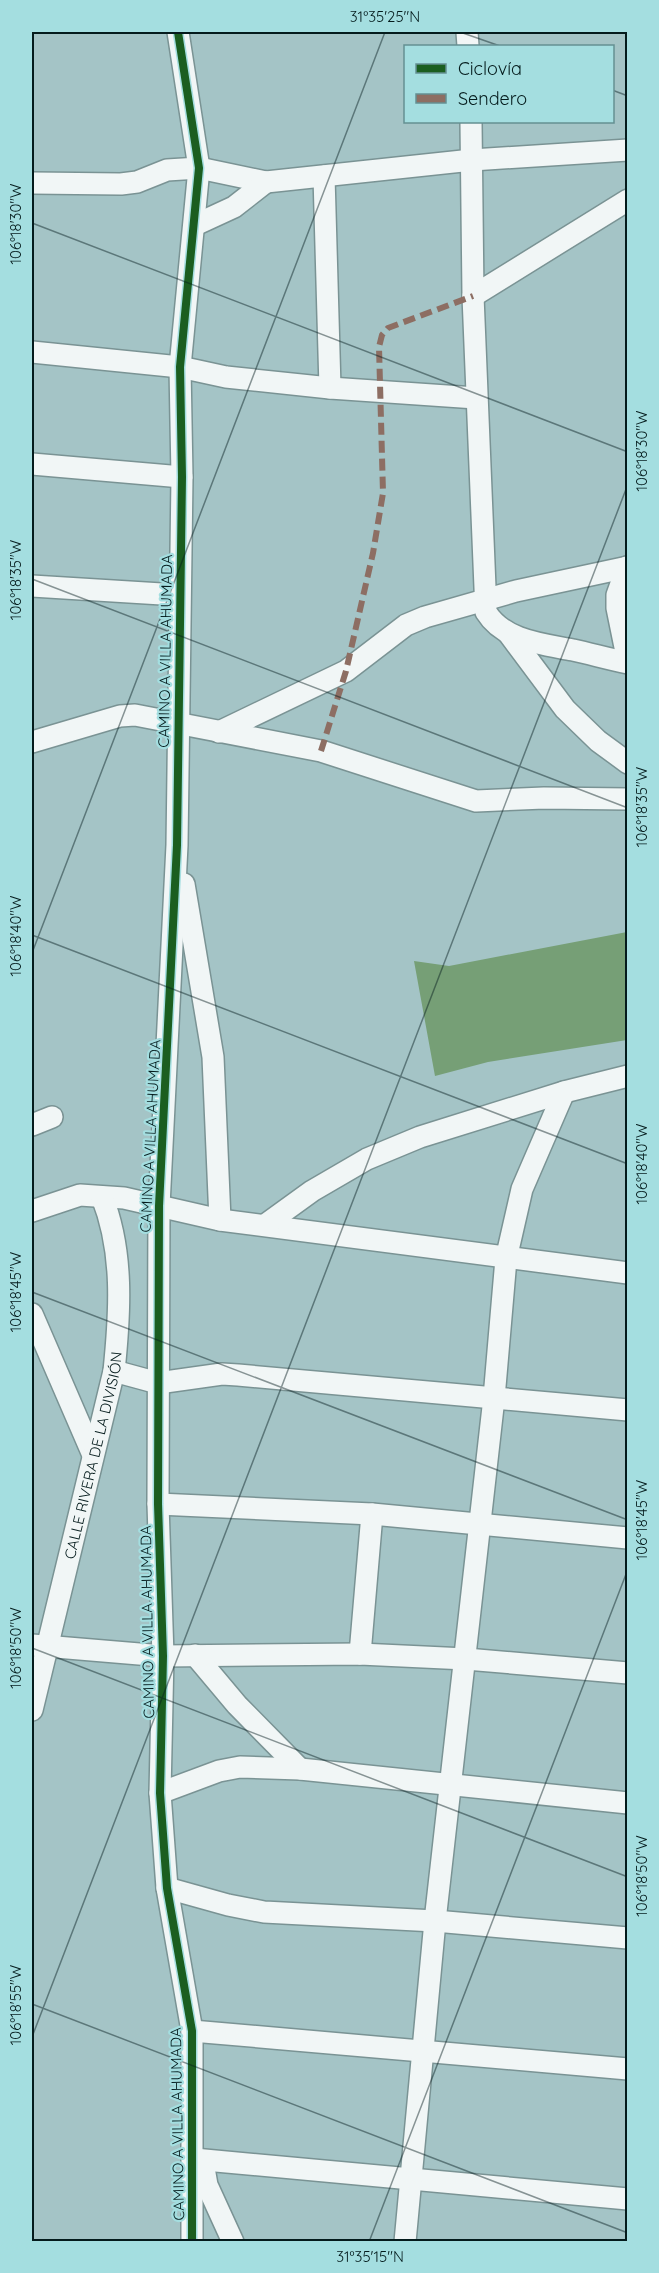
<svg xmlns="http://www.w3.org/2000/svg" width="659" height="2273" viewBox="0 0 659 2273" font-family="Quicksand,sans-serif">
  <rect width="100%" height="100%" fill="#a4c4c6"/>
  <path fill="#769f76" d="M627 932V1040L488 1062 435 1076 414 961 449 966Z"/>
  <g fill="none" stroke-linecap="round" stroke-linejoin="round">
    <defs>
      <g id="minor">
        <path d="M178 32 199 168 180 367 182 477 177 845 159 1206 158 1504 163 1656 160 1793 167 1888 192 2031V2242"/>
        <path d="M467 32 468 46"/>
        <path d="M471 122 473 296 486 612C504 641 542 644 573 650 591 654 609 659 628 663"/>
        <path d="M324 176 330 388"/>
        <path d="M32 183 121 184 137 182 167 170 199 168 266 182 472 160 628 150"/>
        <path d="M195 225 234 207 266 182"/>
        <path d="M473 296 628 200"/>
        <path d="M32 352 180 367 226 377 330 388 476 398"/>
        <path d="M32 464 182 477"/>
        <path d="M627 567 617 595V608L628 662"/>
        <path d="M32 586 178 595"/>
        <path d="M509 634 565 709 598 741 628 763"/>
        <path d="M219 732 346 671 406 625 425 617 516 591 628 567"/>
        <path d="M32 742 120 716 135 715 321 751 476 801 544 798 628 799"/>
        <path d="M184 884 213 1057 220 1220"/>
        <path d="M32 1125 52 1117"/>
        <path d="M32 1211 80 1195 124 1198 220 1220 628 1273"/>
        <path d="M265 1225 312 1191 367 1159 420 1137 564 1092 628 1076"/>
        <path d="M32 1314 93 1455"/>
        <path d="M114 1371 158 1383 222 1374 238 1375 628 1410"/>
        <path d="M158 1504 372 1514 628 1538"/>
        <path d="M32 1645 163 1656 360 1654 466 1659 628 1673"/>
        <path d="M360 1654 372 1514"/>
        <path d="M195 1655 237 1705 300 1769"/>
        <path id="s1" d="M32 1710 114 1371C120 1313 124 1252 102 1197"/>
        <path d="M160 1793 219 1771 240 1767 300 1769 628 1803"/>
        <path d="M167 1888 228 1905 264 1912 435 1921 628 1938"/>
        <path d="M192 2031 628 2069"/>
        <path d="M194 2159 628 2199"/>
        <path d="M203 2162 207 2185 233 2242"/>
        <path d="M405 2242 435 1921 494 1398 506 1259 522 1189 564 1092"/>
      </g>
    </defs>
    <use href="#minor" stroke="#7a9394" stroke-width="24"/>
    <use href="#minor" stroke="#f1f6f6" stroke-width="21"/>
    <path stroke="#8d6e63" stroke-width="6" stroke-dasharray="12 6" stroke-linecap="butt" d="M321 751 346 671 373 553 383 493 379 347 382 335 388 328 473 296"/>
    <defs>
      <path id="cycleway" d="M178 32 199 168 180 367 182 477 177 845 159 1206 158 1504 163 1656 160 1793 167 1888 192 2031V2242"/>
    </defs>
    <use href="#cycleway" stroke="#a4dee0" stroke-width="11"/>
    <use href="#cycleway" stroke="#1b5e20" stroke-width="8"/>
  </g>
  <path fill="none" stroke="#041b1c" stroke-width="1.5" stroke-opacity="0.45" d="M460 32 500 46M612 90 628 96M32 223 628 452M32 579 628 808M32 935 628 1164M32 953 385 32M32 1292 628 1520M32 1648 628 1877M32 2004 628 2233M32 2037 628 484M369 2242 628 1569"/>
  <g text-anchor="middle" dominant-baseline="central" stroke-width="4.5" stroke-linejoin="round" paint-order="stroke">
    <g font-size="15" fill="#041b1c" stroke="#a4dee0">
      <text transform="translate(165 651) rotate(-89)">CAMINO A VILLA AHUMADA</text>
      <text transform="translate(150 1136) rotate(-87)">CAMINO A VILLA AHUMADA</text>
      <text stroke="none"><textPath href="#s1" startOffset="262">CALLE RIVERA DE LA DIVISIÓN</textPath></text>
      <text transform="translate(147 1622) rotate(-91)">CAMINO A VILLA AHUMADA</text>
      <text transform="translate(177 2124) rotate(-91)">CAMINO A VILLA AHUMADA</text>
    </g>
  </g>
  <rect width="659" height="2273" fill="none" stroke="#a4dee0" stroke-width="66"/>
  <rect x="404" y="45" width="210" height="78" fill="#a4dee0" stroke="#649092" stroke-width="1.5"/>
  <rect x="416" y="64" width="30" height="9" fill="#1b5e20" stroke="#649092" stroke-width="1.5"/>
  <text x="458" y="75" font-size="18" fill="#041b1c">Ciclovía</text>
  <rect x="416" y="94" width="30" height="9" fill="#8d6e63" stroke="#649092" stroke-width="1.5"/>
  <text x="458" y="105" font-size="18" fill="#041b1c">Sendero</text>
  <rect x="33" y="33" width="593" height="2207" fill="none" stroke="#041b1c" stroke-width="2"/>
  <g font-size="15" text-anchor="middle" fill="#041b1c">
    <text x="385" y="22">31°35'25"N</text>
    <text transform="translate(16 224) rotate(-90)" y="5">106°18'30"W</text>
    <text transform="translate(642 451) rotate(-90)" y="5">106°18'30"W</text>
    <text transform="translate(16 580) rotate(-90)" y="5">106°18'35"W</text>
    <text transform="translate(642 807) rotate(-90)" y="5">106°18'35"W</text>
    <text transform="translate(16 936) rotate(-90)" y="5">106°18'40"W</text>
    <text transform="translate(642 1164) rotate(-90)" y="5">106°18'40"W</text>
    <text transform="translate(16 1292) rotate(-90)" y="5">106°18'45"W</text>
    <text transform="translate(642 1520) rotate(-90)" y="5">106°18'45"W</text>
    <text transform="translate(16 1648) rotate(-90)" y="5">106°18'50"W</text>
    <text transform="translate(642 1876) rotate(-90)" y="5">106°18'50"W</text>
    <text transform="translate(16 2005) rotate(-90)" y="5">106°18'55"W</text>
    <text x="370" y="2262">31°35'15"N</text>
  </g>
</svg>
